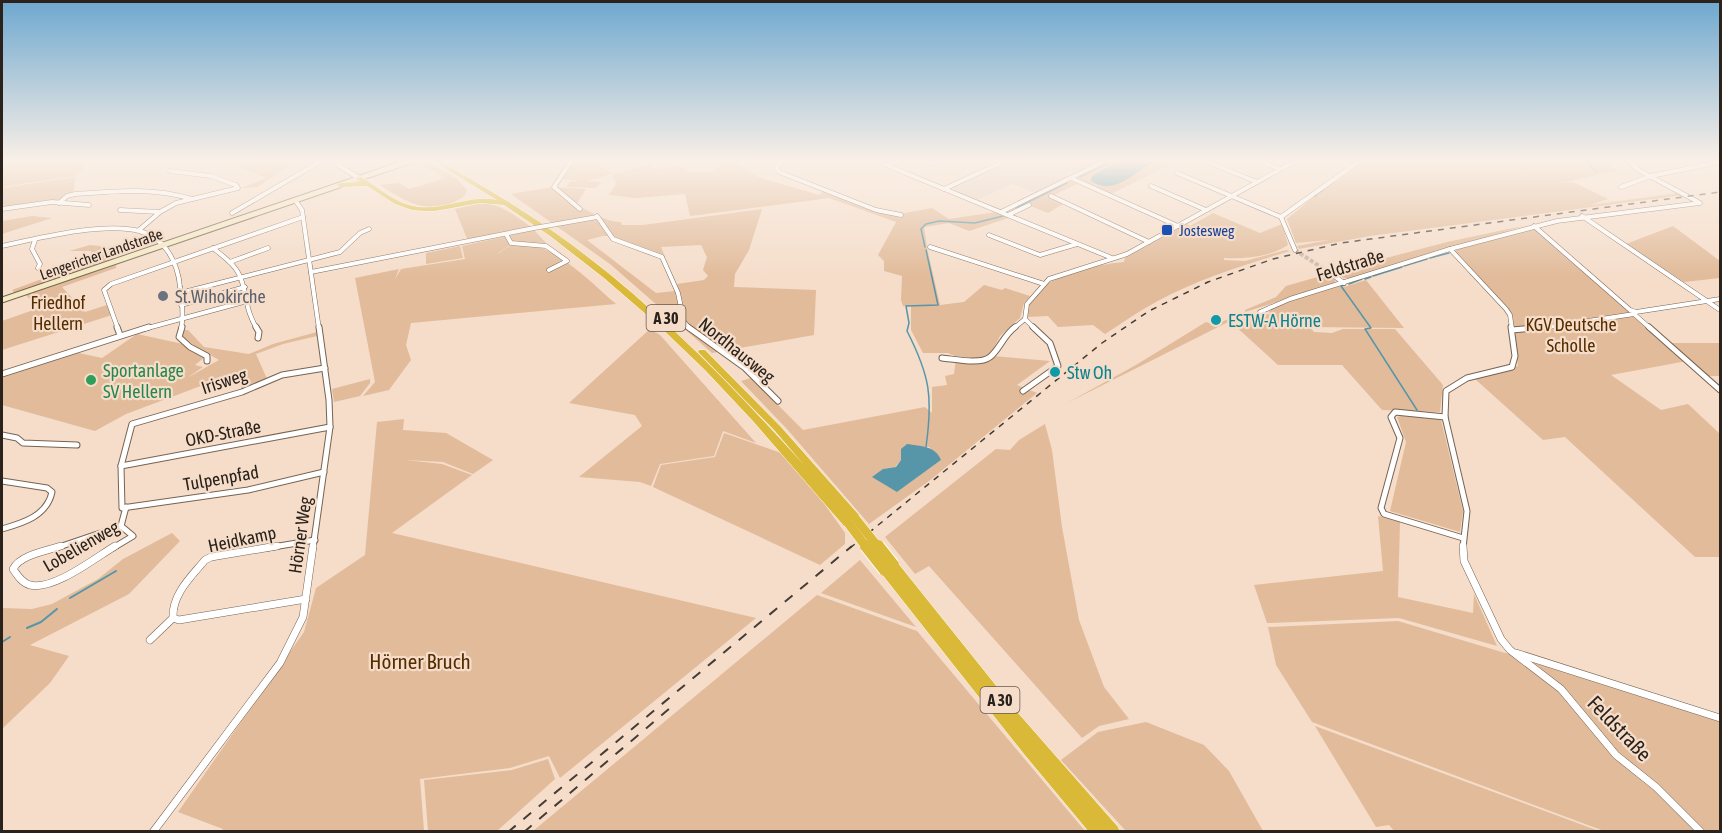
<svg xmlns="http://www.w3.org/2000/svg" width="1722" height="833" viewBox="0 0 1722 833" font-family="'Asap Condensed',sans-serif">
  <rect width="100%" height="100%" fill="#f5ddca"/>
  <path fill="#e4d0c2" d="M1014 160H1103L1081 170 1076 169 1066 174 1068 178 1035 193 1012 184 977 200 953 190V187Z"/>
  <g fill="#e1bb9a" fill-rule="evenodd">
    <path d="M9 160H60L59 162 92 160 75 176 2 187V163Z"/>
    <path d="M298 160 257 187 241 188 267 178 231 164Z"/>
    <path d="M423 160 456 178 467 190 464 196C433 218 407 203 380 185L399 183 409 189 445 178 417 162Z"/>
    <path d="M576 160H592L613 174 649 165 656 170 680 165 689 172H712L730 160 758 177 819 195 824 191 900 218 905 213 932 208 949 219 996 212 1008 218 969 231 949 223 924 227 927 248 940 305 964 302 984 285 1002 290 1005 288 1030 296 1024 303 1020 318 1000 336 990 355 980 359 955 356 948 353H923L911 330V306H903L901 300 902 276 884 271V261L878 255 896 222 829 198 690 216 685 194 636 198 609 195 616 184 612 174 587 181 601 182 596 188 566 187 571 181H581L562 179Z"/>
    <path d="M1110 160H1121L1113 165 1099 186 1117 184 1159 160H1179L1111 194 1075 178Z"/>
    <path d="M1419 160H1604L1618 171 1560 183 1573 182 1608 199 1590 205 1679 193 1684 195 1370 236 1299 249 1297 246 1329 240 1296 243 1287 219 1333 181 1336 182 1362 162Z"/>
    <path d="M75 177 74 191 57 201 2 209V188Z"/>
    <path d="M1068 180 1077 184 1052 196 1065 203 1048 213 1028 205 1009 214 1006 213Z"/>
    <path d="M552 187 586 189 576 205C591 211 605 222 621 222L622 225H643L762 209 749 250 735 274 734 287 816 290 814 335 712 353 610 264 511 194ZM603 236H613L620 241 665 257 661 247 701 245 707 257 703 270 708 276 704 280 677 284 680 293 675 291 656 293 587 240Z"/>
    <path d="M482 203C502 204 515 216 531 227L468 241 455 209Z"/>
    <path d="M1213 213 1260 233 1282 224 1288 245C1270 257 1245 259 1224 258V260L1245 261 1286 250 1290 251C1244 265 1198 279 1156 302 1139 311 1122 323 1105 334L1093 325 1058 327 1048 316 1027 317C1027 277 1093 265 1124 262L1125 258 1187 224 1190 226Z"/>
    <path d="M32 216 52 218 2 234V221Z"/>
    <path d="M1527 225 1352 278H1344L1333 272 1447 242Z"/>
    <path d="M1673 226 1720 261V278L1684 282 1626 244Z"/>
    <path d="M1531 228 1537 229 1669 343H1720V376H1707L1687 361 1611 375 1661 410 1688 404 1720 434V557H1695L1565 437 1543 440 1475 379 1518 366 1511 312 1456 253V250Z"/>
    <path d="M534 230 546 243 515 242 497 254C501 253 507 246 513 245 549 237 590 282 616 304L411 323 406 345 411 360 389 390 363 396 375 382 355 278 399 269 395 279 401 269 465 259 462 246Z"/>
    <path d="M90 245 100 246 114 260 16 294 12 290 61 272 59 268 52 266C66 262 81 272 93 260L91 251H69Z"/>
    <path d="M460 246 463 258 426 264V253Z"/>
    <path d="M131 258 116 265V268L62 287 85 312 107 305 112 315 2 350V321L39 308 25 294Z"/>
    <path d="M1328 274 1336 280 1333 284 1245 312V310L1276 297 1286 286Z"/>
    <path d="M1366 280 1404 328 1310 327 1314 332 1332 333 1343 329H1395L1443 385 1440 412 1382 410 1342 365H1278L1233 324 1249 316 1270 314 1268 308 1338 286 1344 287Z"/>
    <path d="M1237 315H1242L1067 403 1136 365 1206 322 1215 325Z"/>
    <path d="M650 329 660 335 756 443 723 431 714 456 660 464 651 486 640 482 579 477 642 426 635 415 569 403Z"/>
    <path d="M183 330H188L204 347 249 354 273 344 317 332V336L283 344 256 354 267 379 242 391 238 372 126 414 95 431 2 405V376L74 352 102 358 137 334 183 344 205 357 195 365 203 367 187 378 219 360 195 346 183 336Z"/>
    <path d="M994 356 1050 361 1017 385 1037 393 929 481 869 524 787 429 741 381 751 378 803 430 925 407 932 413V387L947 385 945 376 954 374 956 358 989 362ZM929 447 941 460 897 492 883 469 895 467 901 460V449Z"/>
    <path d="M370 379V383L360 396 334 402 332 389Z"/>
    <path d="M1404 415 1441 420 1463 511 1460 532 1390 511 1406 442 1397 417Z"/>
    <path d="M404 419 403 430 446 433 493 460 473 474 443 462 405 460 442 464 472 475 392 533 756 618 560 778 549 756 510 768 420 779 424 831H222L223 829 178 812 304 632 316 588 365 555 377 422Z"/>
    <path d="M1045 424 1052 450 1062 527 1079 620 1104 687 1129 719 1099 726 1082 738 929 566 915 574 885 537 996 449 1010 450 1019 440Z"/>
    <path d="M724 433 781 453 818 495 845 533V544L820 565 653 487 661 465 715 457Z"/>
    <path d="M1378 516 1400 522 1398 597 1473 613 1474 594 1497 646 1399 618 1267 623 1254 585 1383 571Z"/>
    <path d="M172 533 180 541 129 594 30 645 69 656 50 683 2 729V608L32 609 52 604 98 579 123 559Z"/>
    <path d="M860 560 916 627 821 593Z"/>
    <path d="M817 595 917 631 1085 831H533Z"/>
    <path d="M1398 621 1720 717V831H1604L1312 722 1276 665 1268 627Z"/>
    <path d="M1146 722 1204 745 1229 771 1263 831H1126L1061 760 1098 732Z"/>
    <path d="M1315 726 1599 831 1395 832 1389 825 1376 827Z"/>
    <path d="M548 759 555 779 497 831H428L424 780 512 770Z"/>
  </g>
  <g fill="#5796a9">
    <path d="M1121 160H1159C1137 168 1116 198 1091 181L1092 176Z"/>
    <path d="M907 444C920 446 936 446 941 460L897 492 872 477 883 469 896 467 901 460V449Z"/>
  </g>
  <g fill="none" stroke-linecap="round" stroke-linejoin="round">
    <g stroke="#5796a9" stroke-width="1.5">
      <path d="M1586 160 1596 172"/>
      <path d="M1080 177 1115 160"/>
      <path d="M1320 192 1323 190"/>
      <path d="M1315 196 1317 194"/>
      <path d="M1016 208 1067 183"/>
      <path d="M925 247 921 229 926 224 939 221 975 223 1003 216"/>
      <path d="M926 250 938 305 906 306 909 323 907 331C930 376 933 397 926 447"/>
      <path d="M1430 258 1449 253"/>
      <path d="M1404 266 1427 259"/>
      <path d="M1373 276 1402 267"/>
      <path d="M1365 279 1371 277"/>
      <path d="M1349 284 1362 279"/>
      <path d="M1345 285 1341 286 1371 328 1365 329 1417 410"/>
    </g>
    <g stroke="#5796a9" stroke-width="2">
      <path d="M70 598 116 571"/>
      <path d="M27 628 41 622 57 609"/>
      <path d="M2 642 10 637"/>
    </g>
    <path stroke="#ccb8a7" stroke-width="4" stroke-dasharray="4 2" stroke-linecap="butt" d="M1295 250 1330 273"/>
    <defs>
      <g id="minor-far2">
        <path d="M572 160 554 187 580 209"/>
        <path d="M783 160 776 168 779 172 876 210 901 215"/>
        <path d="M874 160 1112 258"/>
        <path d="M924 160 937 164"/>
        <path d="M1256 160 1280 169"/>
        <path d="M1210 163 1257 182"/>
        <path d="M887 165 899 160"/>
        <path d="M170 171 211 176 236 185"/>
        <path d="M1177 173 1281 217"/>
        <path d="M1071 178 1178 226"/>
        <path d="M1151 186 1206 210"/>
        <path d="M1621 187 1651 176 1720 162"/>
        <path d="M944 189 1007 160"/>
        <path d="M1051 196 1149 242"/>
        <path d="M295 200 302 210 319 329"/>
        <path d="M59 203 67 196 75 194C115 191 153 187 192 199"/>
        <path d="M2 209 52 202 89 205"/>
        <path d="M120 210 159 212"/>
        <path d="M1001 212 1107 160"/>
        <path d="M232 213 323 160"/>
        <path d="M1008 215 1029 205"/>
        <path d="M597 216 613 239 662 257 678 293 684 322 690 329"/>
        <path d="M1582 216 1720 310"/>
        <path d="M563 223 597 217"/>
        <path d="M1534 226 1630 310 1636 312 1720 299"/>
        <path d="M139 230 160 212 176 203 238 188 236 185"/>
        <path d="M506 234 511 243 546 246 567 261 549 270"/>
        <path d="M989 235 1040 255 1077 244"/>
        <path d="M35 240 32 249 40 264 38 268"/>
        <path d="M2 246C39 238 103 222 139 231 165 237 178 263 180 287 182 300 184 316 181 329"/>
        <path d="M930 247 1044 284"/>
        <path d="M213 248C224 257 237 266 241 279 248 299 245 309 257 329"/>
        <path d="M1450 249 1506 309 1510 315 1512 329"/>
        <path d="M1295 250 1281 217 1361 160"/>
        <path d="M230 262 268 248"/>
        <path d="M311 272 534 228"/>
        <path d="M1330 273 1344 283"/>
        <path d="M180 293 340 252 360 233 369 229"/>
        <path d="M181 305 245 287"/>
        <path d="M1260 312 1290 299 1450 249 1557 221 1700 203 1640 171 1627 160"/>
        <path d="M1025 319 1027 304 1049 279 1127 254 1297 160"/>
        <path d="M1025 319 1035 329"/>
        <path d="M118 329 104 290 111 284 303 217"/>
        <path d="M144 329 247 301"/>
        <path d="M1013 329 1025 319"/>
        <path d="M1536 329 1634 314 1651 329"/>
      </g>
      <g id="minor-far1">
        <path d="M117 327 120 335"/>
        <path d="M182 327 179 337 190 347 207 356V361"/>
        <path d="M256 327 259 332 258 338"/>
        <path d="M688 327 745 368 778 401"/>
        <path d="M1649 327 1720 390"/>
        <path d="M1512 330 1546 327"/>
        <path d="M942 358C954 359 980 365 990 357 999 350 1004 335 1015 327"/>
        <path d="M2 374 149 327"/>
        <path d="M1023 391 1058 366 1050 343 1033 327"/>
        <path d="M1445 417 1395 412 1391 417 1400 438 1381 508 1384 514 1463 538"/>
        <path d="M2 435 17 438 23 443 77 445"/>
        <path d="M121 466 330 427"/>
        <path d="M324 472 248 490 122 508 121 466 132 424 242 392 282 375 325 368"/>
        <path d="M2 481 47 488 52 492C47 516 23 523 2 529"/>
        <path d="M121 526 126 507"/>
        <path d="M56 548 121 526"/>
        <path d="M113 548 133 536 121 526"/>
        <path d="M267 548 315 540"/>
        <path d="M313 548 330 427 329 400 319 327"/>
        <path d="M1463 548 1467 511 1445 417 1446 391 1467 378 1512 367 1515 356 1511 327"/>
      </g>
      <g id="minor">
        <path d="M61 546C46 551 20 555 13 569 17 575 22 583 30 585 53 591 95 558 115 546"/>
        <path d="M1463 546 1464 561 1501 639 1510 650 1561 689 1616 755 1656 787 1701 832"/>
        <path d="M173 618 179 620 306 599"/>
        <path d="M150 640 173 618C172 594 191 577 205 560L211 557 277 546"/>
        <path d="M1516 653 1720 718"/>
        <path d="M153 832 280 663 303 617 313 546"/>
      </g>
      <path id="tertiary" d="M330 160 359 178"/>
      <path id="secondary" d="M2 300 413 160"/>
      <g id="motorway">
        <path d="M431 160H438C478 183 517 206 554 232 648 298 728 381 804 465L775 431 698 352 699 350H705L781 427 859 515 860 518 859 521H852L853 523 852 526H844L752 420 705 370 656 323 604 278 550 236 504 205 480 203 435 211H424L412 210 395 204 367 186 340 187 337 185 340 183 361 182 356 178 361 177C377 186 391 200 409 205 439 214 467 194 497 200Z"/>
        <path d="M893 561 897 562 1018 713 1118 827 1120 832H1089L1024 754 881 573 880 570 881 567 885 566 889 567 888 565 889 562Z"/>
      </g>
    </defs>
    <use href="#minor-far2" stroke="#776352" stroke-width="5"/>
    <use href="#minor-far1" stroke="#776352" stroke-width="7"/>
    <use href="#minor" stroke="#776352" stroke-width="8"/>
    <use href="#tertiary" stroke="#776352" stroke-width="6"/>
    <use href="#secondary" stroke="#776352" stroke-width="7"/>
    <use href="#motorway" stroke="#fff" stroke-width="1"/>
    <use href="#minor-far2" stroke="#fff" stroke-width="4"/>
    <use href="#minor-far1" stroke="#fff" stroke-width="5"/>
    <use href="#minor" stroke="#fff" stroke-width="7"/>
    <use href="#tertiary" stroke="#fff" stroke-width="4.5"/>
    <use href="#secondary" stroke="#f4eac3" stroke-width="5"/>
    <use href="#motorway" fill="#dbb938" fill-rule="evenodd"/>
    <path stroke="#463c33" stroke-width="1.5" stroke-dasharray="6 6" stroke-linecap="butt" d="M850 548 1102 343 1149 311 1208 282 1273 259 1341 243 1720 192"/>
    <g stroke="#463c33" stroke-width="2" stroke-dasharray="10 10" stroke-linecap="butt">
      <path d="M508 832 852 546"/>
      <path d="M524 832 676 703"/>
    </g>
    <defs>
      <path id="minor-bridge" d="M534 228 563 223"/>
      <g id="motorway-bridge-far1">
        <path d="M855 518 879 548"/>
        <path d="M848 523 867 548"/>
      </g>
      <g id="motorway-bridge">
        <path d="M866 546 885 570"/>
        <path d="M878 546 893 565"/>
      </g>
    </defs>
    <use href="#minor-bridge" stroke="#776352" stroke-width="5" stroke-linecap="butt"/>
    <use href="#motorway-bridge-far1" stroke="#fff" stroke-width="10" stroke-linecap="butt"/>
    <use href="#motorway-bridge" stroke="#fff" stroke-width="14" stroke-linecap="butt"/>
    <use href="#minor-bridge" stroke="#fff" stroke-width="4"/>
    <use href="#motorway-bridge-far1" stroke="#dbb938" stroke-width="9"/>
    <use href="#motorway-bridge" stroke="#dbb938" stroke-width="12"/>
  </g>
  <linearGradient id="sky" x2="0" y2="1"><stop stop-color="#6ea8cf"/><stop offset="0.58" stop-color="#faf0e7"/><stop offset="1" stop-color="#faf0e7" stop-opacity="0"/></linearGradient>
  <rect width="1722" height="277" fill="url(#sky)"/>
  <rect fill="#1a4fb4" stroke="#f5ddca" stroke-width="2" x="1161" y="224" width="12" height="12" rx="3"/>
  <circle fill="#6b7280" stroke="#f5ddca" stroke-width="2" cx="163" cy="296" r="6"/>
  <g fill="#0f9aa8" stroke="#f5ddca" stroke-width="2">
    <circle cx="1216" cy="320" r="6"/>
    <circle cx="1055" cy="372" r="6"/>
  </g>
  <circle fill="#2e9e5b" stroke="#f5ddca" stroke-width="2" cx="91" cy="380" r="6"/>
  <g text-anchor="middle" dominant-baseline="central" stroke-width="4.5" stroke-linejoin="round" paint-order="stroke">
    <g font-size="15" fill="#164399" stroke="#f5ddca" text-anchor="start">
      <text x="1179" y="230">Jostesweg</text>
    </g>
    <g font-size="15" fill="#2a221b" stroke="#f5ddca">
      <text transform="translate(101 254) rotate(-19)">Lengericher Landstraße</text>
    </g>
    <g fill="#f5ddca" stroke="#675a50" stroke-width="1.5">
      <rect x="646.5" y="305" width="39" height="26" rx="4.5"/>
      <rect x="980.5" y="687" width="39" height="26" rx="4.5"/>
    </g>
    <g font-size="16" font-weight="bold" fill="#2a221b">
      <text x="666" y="318">A 30</text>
      <text x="1000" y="700">A 30</text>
    </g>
    <g font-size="18" fill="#2a221b" stroke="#f5ddca">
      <text transform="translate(1350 265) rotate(-17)">Feldstraße</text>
      <text transform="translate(737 350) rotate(39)">Nordhausweg</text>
      <text transform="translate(224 381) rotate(-18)">Irisweg</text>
      <text transform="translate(223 433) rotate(-11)">OKD-Straße</text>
      <text transform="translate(221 478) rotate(-10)">Tulpenpfad</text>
      <text transform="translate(300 535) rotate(-82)">Hörner Weg</text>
      <text transform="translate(242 539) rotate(-12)">Heidkamp</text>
      <text transform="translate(81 546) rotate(-30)">Lobelienweg</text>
    </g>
    <g font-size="18" fill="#5b616d" stroke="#f5ddca" text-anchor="start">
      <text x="175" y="296">St.Wihokirche</text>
    </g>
    <g font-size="18" fill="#552d00" stroke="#f5ddca">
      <text x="58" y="302">Friedhof<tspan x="58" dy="21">Hellern</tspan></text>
      <text x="1571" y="324">KGV Deutsche<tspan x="1571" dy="21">Scholle</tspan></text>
    </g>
    <g font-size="18" fill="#0d838f" stroke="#f5ddca" text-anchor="start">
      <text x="1228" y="320">ESTW-A Hörne</text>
      <text x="1067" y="372">Stw Oh</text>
    </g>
    <g font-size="18" fill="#27864d" stroke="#f5ddca" text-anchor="start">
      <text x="103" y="370">Sportanlage<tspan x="103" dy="21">SV Hellern</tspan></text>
    </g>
    <g font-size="21" fill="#552d00" stroke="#f5ddca">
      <text x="420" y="661">Hörner Bruch</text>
    </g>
    <g font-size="21" fill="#2a221b" stroke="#f5ddca">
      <text transform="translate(1620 728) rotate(46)">Feldstraße</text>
    </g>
  </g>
  <rect width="1722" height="833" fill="none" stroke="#2a221b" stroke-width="6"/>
</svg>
